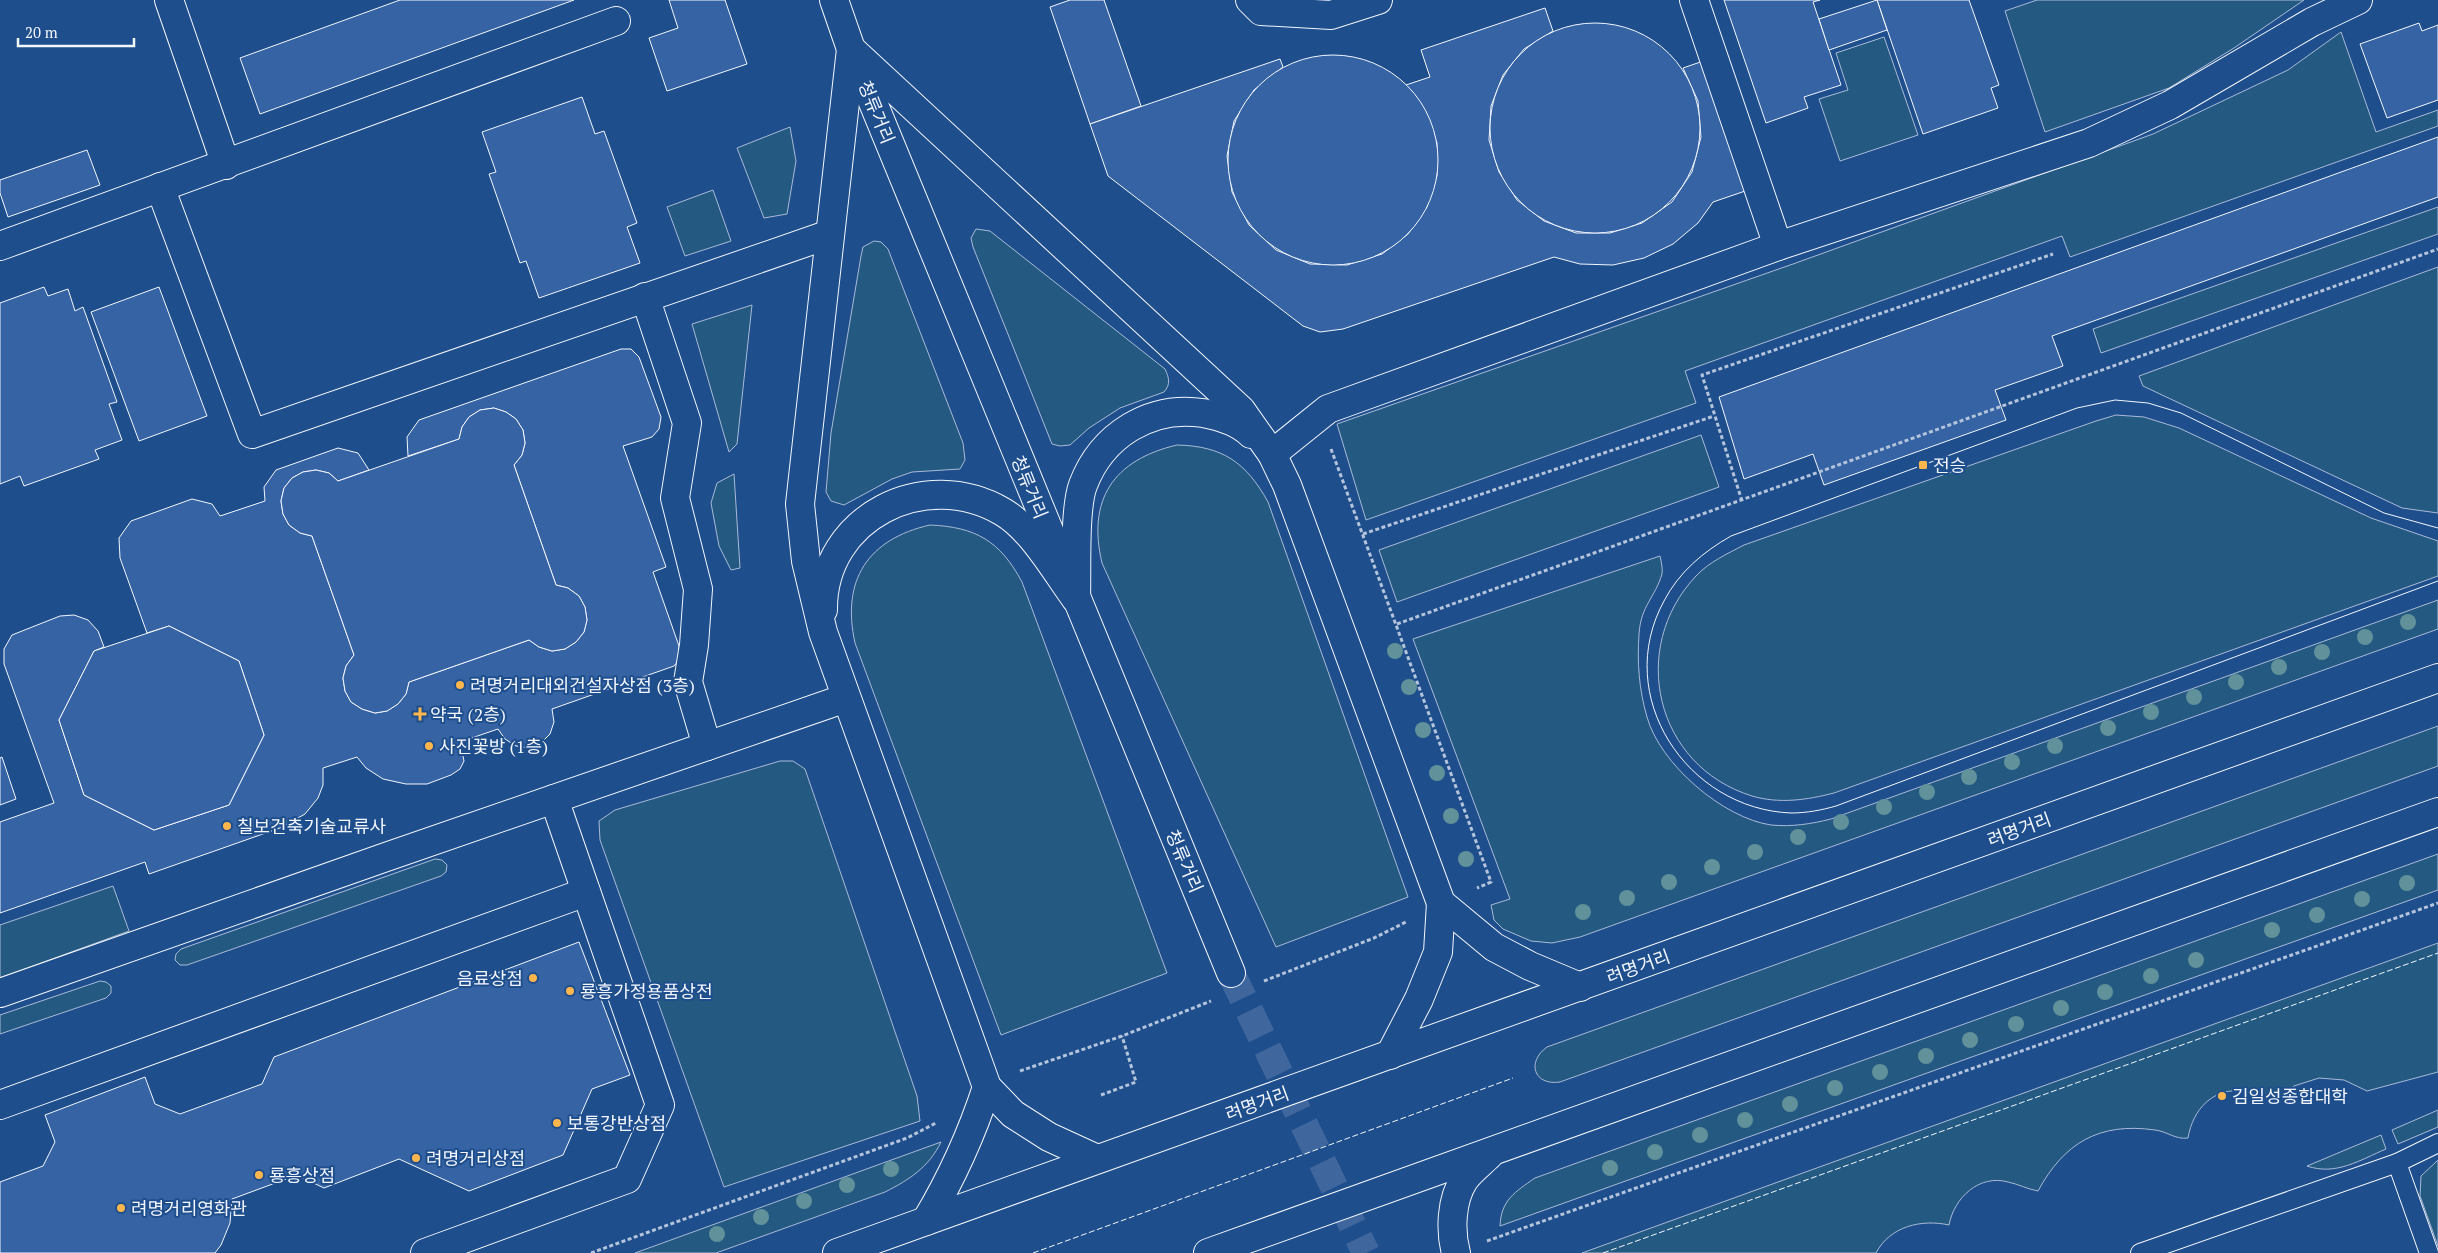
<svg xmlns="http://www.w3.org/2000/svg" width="2438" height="1253" viewBox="0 0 2438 1253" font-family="'PT Serif','Noto Sans KR',serif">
  <rect width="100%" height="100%" fill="#1f4e8c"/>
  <g fill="#245a82" stroke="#a8bbd7">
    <path d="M2037 0H2304L2234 48 2169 88 2045 132 2005 11Z"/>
    <path d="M2341 32 2376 132 2438 110V126L2070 257 2062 236 1685 371 1696 403 1366 520 1337 424 1793 264 2153 134 2288 70Z"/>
    <path d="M1884 37 1918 135 1840 161 1819 99 1848 90 1836 53Z"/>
    <path d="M790 127 796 161 787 214 764 218 737 148Z"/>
    <path d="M713 190 731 241 685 256 667 207Z"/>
    <path d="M2438 207V234L2101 353 2093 329Z"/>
    <path d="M976 229 990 231 1165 369C1169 378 1171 384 1164 392L1120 408 1089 428 1070 445 1060 446 1052 444 973 247 971 238Z"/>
    <path d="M874 241 881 242 888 249 963 443 965 460 960 469 912 472 892 479 844 505 831 501 826 492 831 433 861 256 863 247Z"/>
    <path d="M2438 267V513L2402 508 2143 386 2139 376Z"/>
    <path d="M752 305 737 444 729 452 692 324Z"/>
    <path d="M2116 415 2144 417 2179 428 2371 518 2438 541V576L1834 793C1807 800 1779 804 1752 796 1655 766 1628 648 1696 576 1709 562 1727 554 1744 545L2096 421Z"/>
    <path d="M1701 435 1719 487 1397 602 1379 550Z"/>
    <path d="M1177 445C1222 446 1246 462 1268 502L1408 897 1276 947 1102 563C1087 500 1113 460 1177 445Z"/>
    <path d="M734 474 740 568 731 570 719 546 711 503 717 483Z"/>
    <path d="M930 525C976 527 1000 541 1022 582L1167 973 1001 1035 855 643C841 580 868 539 930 525Z"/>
    <path d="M1660 556C1661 561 1663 569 1662 574 1655 598 1641 605 1639 634 1637 662 1639 690 1647 717 1660 764 1723 818 1771 825 1792 827 1811 824 1831 819L2438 600V629L1580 937 1552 943 1531 941 1503 929 1494 920 1491 905 1510 899 1413 639Z"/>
    <path d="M2438 726V766L1560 1082C1534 1086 1526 1062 1547 1047Z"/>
    <path d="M780 761H793L805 769 917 1096 920 1121 724 1187 600 840 599 821 615 810Z"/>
    <path d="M2438 854V890L1500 1226C1501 1200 1515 1192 1535 1178Z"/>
    <path d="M435 859 442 860 447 865 446 872 441 876 187 965H180L175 960 176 954 181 949Z"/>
    <path d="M113 886 129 931 0 978V925Z"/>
    <path d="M2438 943V1072L2367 1091 2344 1080 2319 1078 2294 1086 2275 1103C2266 1099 2255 1093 2245 1091 2213 1087 2193 1109 2188 1138 2176 1140 2166 1131 2155 1130 2099 1122 2064 1143 2038 1191 2027 1189 2018 1184 2008 1182 1979 1174 1954 1198 1949 1225 1922 1219 1890 1226 1876 1253H1582Z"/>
    <path d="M100 981 106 982 111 986V993L106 998 0 1034V1015Z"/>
    <path d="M2438 1110V1127L2398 1144 2392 1130Z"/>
    <path d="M2381 1135 2386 1149C2360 1160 2336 1176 2307 1166Z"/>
    <path d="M941 1142C929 1167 909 1180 885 1192L716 1253H635Z"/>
    <path d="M2438 1160V1246L2420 1196 2421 1176Z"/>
  </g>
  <g fill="#3563a3" stroke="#f2f6ff">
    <path d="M400 0H574L260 114 240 58Z"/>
    <path d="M669 0H725L747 64 667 91 649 38 678 28Z"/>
    <path d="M1070 0H1104L1141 106 1090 124 1050 7Z"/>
    <path d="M1724 0H1820L1813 2 1841 85 1804 97 1808 108 1766 123Z"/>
    <path d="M1877 0H1969L1999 85 1991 88 1998 108 1923 134Z"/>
    <path d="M1877 0 1887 30 1829 50 1819 19Z"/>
    <path d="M1545 8 1553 31 1524 49 1503 75 1491 106 1489 140 1499 172 1517 200 1544 221 1576 233H1610L1642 223 1672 202 1692 172 1701 137 1698 101 1683 68 1712 58 1757 187 1713 202 1698 223 1673 244 1644 258 1613 265 1580 264 1554 257 1343 329 1320 332 1303 326 1108 176 1090 124 1280 59 1283 67 1254 90 1234 121 1227 156 1232 192 1249 225 1276 250 1310 264 1347 265 1382 254 1408 234 1427 207 1437 176V143L1426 112 1406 85 1430 77 1421 50Z"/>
    <circle cx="1595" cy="128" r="105"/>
    <path d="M2419 23 2422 31 2438 25V100L2387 118 2360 44Z"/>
    <circle cx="1333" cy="160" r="105"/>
    <path d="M582 97 595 134 604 131 637 223 627 227 640 263 539 298 526 261 520 263 489 174 496 172 482 132Z"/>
    <path d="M2438 137V197L2052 336 2063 366 1995 390 2006 420 1824 485 1813 454 1744 479 1719 397Z"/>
    <path d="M87 150 100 185 8 217 0 193V180Z"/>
    <path d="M44 287 48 296 68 289 75 311 83 307 117 402 109 404 122 440 95 450 99 459 24 486 20 476 0 484V303Z"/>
    <path d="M159 287 207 416 139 441 91 312Z"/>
    <path d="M621 349H631L639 357 661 417 659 429 652 437 623 446 666 567 653 572 679 646V660L674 666 552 709 554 722 550 734 541 743 529 748 516 746 505 739 498 729 460 742 464 761 460 769 451 775 427 784H406L383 779 366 768 357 757 323 768V785L318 798 305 814 280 828 149 874 145 862 0 913V822L54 803 4 664V649L12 635 60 616 74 615 88 620 98 631 104 647 94 651 59 720 84 795 154 830 229 805 264 735 239 661 169 626 147 633 120 558 119 538 131 521 192 499 212 504 220 516 265 501 264 487 276 470 338 448 358 453 369 470 338 481 329 473 316 470 303 472 292 478 284 488 281 501 283 514 289 525 300 533 312 536 354 655 346 666 343 678 345 691 351 702 362 709 375 713 387 711 398 704 406 694 409 682 529 640 539 647 552 651 565 649 576 642 584 632 587 620 585 607 579 596 568 588 556 585 514 465 522 455 525 443 523 430 516 419 506 412 494 408 480 410 469 417 462 427 459 439 408 456 407 437 419 420Z"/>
    <path d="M494 408 506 412 516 419 523 430 525 443 522 455 514 465 556 585 568 588 579 596 585 607 587 620 584 632 576 642 565 649 552 651 539 647 529 640 409 682 406 694 398 704 387 711 375 713 362 709 351 702 345 691 343 678 346 666 354 655 312 536 300 533 289 525 283 514 281 501 284 488 292 478 303 472 316 470 329 473 338 481 459 439 462 427 469 417 480 410Z"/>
    <path d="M169 626 239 661 264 735 229 805 154 830 84 795 59 720 94 651Z"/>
    <path d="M2 757 16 799 0 805V758Z"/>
    <path d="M579 942 630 1075 592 1089 563 1155 469 1191 399 1159 324 1188 297 1175 232 1199 230 1223 221 1245 215 1253H0V1182L43 1166 55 1142 45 1115 145 1077 155 1104 180 1114 262 1084 274 1057Z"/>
  </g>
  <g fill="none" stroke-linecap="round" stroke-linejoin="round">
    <path stroke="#3f679d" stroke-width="28" stroke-dasharray="28 14" stroke-linecap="butt" d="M1231 973 1366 1253"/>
    <defs>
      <g id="lane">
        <path d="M2397 1163 2429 1253"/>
        <path d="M2140 1253 2397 1163 2438 1143"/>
      </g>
      <g id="street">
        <path d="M169 0 226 165"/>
        <path d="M1250 0 1261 11 1331 15 1378 0"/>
        <path d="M1694 0 1778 246"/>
        <path d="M160 187 252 434 830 234"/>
        <path d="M0 246 616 21"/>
        <path d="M645 297 687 423 675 498 698 589 694 645 688 682 707 746"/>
        <path d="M1272 454 1328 409 1778 246 2089 143 2170 105 2312 22 2358 0"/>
        <path d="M0 993 386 857 846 698"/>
        <path d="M0 1105 586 892"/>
        <path d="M425 1253 627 1179 660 1105 554 799"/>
      </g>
      <path id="primary" d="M834 0 851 49 1231 973"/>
      <g id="highway">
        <path d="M851 49 1241 410 1272 454 1287 485 1441 903 1494 947 1530 966 1580 987"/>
        <path d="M851 49 800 504 806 561 823 632 987 1087 1013 1114 1049 1137 1097 1159"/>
        <path d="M1076 599C1077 571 1074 509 1083 485 1102 435 1150 405 1203 413 1219 416 1239 422 1251 434"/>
        <path d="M823 610C822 517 925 466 1003 512 1032 529 1056 572 1076 599"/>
        <path d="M1390 1055 1419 999 1438 952 1441 903"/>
        <path d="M926 1221C953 1176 971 1136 987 1087"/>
        <path d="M837 1253 2438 678"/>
        <path d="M1208 1253 2438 812"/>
        <path d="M1456 1253C1450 1231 1451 1200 1464 1180 1470 1171 1481 1163 1489 1155"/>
      </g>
    </defs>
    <use href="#lane" stroke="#f2f6ff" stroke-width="20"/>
    <use href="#street" stroke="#f2f6ff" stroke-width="30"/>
    <use href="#primary" stroke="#f2f6ff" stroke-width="30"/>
    <use href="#highway" stroke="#f2f6ff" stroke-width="30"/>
    <g stroke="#b3c4dc" stroke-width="3" stroke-dasharray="4 2.5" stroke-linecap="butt">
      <path d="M1331 449 1491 882 1477 888"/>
      <path d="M1742 501 1702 375 2053 254"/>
      <path d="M1363 534 1714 416"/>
      <path d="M1397 624 2438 249"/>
      <path d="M1264 981 1374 938 1406 922"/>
      <path d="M1020 1071 1122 1036 1211 1001"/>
      <path d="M1101 1095 1136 1082 1122 1036"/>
      <path d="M1487 1241 2438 903"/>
      <path d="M591 1253 907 1138 936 1123"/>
    </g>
    <use href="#lane" stroke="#1f4e8c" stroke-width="18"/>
    <use href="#street" stroke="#1f4e8c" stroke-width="28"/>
    <use href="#primary" stroke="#1f4e8c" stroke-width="28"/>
    <use href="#highway" stroke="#1f4e8c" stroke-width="28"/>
    <path stroke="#f2f6ff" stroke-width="1" d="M2438 528 2384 513 2181 413 2148 403 2115 400 2077 408 1731 536C1703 552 1679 572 1664 601 1612 696 1687 809 1791 813 1807 813 1822 810 1836 806L2438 581"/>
    <g stroke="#f2f6ff" stroke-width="1" stroke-dasharray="6 2.5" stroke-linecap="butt">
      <path d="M1033 1253 1513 1078"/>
      <path d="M1603 1253 2438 953"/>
    </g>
  </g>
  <g fill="#61919a">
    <circle cx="2408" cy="622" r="8"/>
    <circle cx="2365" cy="637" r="8"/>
    <circle cx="1395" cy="651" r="8"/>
    <circle cx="2322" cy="652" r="8"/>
    <circle cx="2279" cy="667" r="8"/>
    <circle cx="2236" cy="682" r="8"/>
    <circle cx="1409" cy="687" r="8"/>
    <circle cx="2194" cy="697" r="8"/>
    <circle cx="2151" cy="712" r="8"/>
    <circle cx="2108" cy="728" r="8"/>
    <circle cx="1423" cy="730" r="8"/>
    <circle cx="2055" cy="746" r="8"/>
    <circle cx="2012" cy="762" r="8"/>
    <circle cx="1437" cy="773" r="8"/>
    <circle cx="1969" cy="777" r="8"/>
    <circle cx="1927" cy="792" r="8"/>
    <circle cx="1884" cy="807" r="8"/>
    <circle cx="1451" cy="816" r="8"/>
    <circle cx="1841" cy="822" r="8"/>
    <circle cx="1798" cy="837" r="8"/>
    <circle cx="1755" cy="852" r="8"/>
    <circle cx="1466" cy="859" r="8"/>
    <circle cx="1712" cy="867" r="8"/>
    <circle cx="1669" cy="882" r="8"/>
    <circle cx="2407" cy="883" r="8"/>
    <circle cx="1627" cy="898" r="8"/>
    <circle cx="2362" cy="899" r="8"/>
    <circle cx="1583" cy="912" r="8"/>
    <circle cx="2317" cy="915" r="8"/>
    <circle cx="2272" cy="930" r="8"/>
    <circle cx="2196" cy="960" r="8"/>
    <circle cx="2151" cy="976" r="8"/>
    <circle cx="2105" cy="992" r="8"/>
    <circle cx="2061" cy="1008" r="8"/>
    <circle cx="2016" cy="1024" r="8"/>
    <circle cx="1970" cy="1040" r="8"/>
    <circle cx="1926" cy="1056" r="8"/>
    <circle cx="1880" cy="1072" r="8"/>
    <circle cx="1835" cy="1088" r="8"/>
    <circle cx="1790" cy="1104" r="8"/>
    <circle cx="1745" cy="1120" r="8"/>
    <circle cx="1700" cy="1135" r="8"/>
    <circle cx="1655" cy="1152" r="8"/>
    <circle cx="1610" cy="1168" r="8"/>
    <circle cx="891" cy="1169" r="8"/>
    <circle cx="847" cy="1185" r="8"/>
    <circle cx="804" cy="1201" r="8"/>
    <circle cx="761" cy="1217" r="8"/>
    <circle cx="717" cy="1234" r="8"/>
  </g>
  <g fill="#ffb74d" stroke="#1f4e8c" stroke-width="2">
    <rect x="1918" y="460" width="10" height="10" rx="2.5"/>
    <circle cx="460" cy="685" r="5"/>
    <path d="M417.5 706.5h5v5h5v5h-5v5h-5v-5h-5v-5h5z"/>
    <circle cx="429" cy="746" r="5"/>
    <circle cx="227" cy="826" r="5"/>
    <circle cx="533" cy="978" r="5"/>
    <circle cx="570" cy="991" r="5"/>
    <circle cx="2222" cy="1096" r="5"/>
    <circle cx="557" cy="1123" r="5"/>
    <circle cx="416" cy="1158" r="5"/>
    <circle cx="259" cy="1175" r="5"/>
    <circle cx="121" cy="1208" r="5"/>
  </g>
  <g text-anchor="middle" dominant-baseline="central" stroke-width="4" stroke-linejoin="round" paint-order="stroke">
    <g font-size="18" fill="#f2f6ff" stroke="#1f4e8c">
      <text transform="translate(877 112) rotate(68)">청류거리</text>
      <text transform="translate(1030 487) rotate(68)">청류거리</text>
      <text transform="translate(2019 829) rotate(-20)">려명거리</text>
      <text transform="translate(1185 861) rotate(67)">청류거리</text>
      <text transform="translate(1638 966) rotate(-20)">려명거리</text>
      <text transform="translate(1257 1103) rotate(-20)">려명거리</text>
    </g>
    <g font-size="18" fill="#f2f6ff" stroke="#1f4e8c" text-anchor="start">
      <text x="1933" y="465">전승</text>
      <text x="470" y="685">려명거리대외건설자상점 (3층)</text>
      <text x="430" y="714">약국 (2층)</text>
      <text x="439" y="746">사진꽃방 (1층)</text>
      <text x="237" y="826">칠보건축기술교류사</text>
      <text x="523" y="978" text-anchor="end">음료상점</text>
      <text x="580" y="991">룡흥가정용품상전</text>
      <text x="2232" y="1096">김일성종합대학</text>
      <text x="567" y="1123">보통강반상점</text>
      <text x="426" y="1158">려명거리상점</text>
      <text x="269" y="1175">룡흥상점</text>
      <text x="131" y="1208">려명거리영화관</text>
    </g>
  </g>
  <path d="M18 38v8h116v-8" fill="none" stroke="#f2f6ff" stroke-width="2.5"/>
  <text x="25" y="38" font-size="15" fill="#f2f6ff" stroke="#1f4e8c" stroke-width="4" paint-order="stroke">20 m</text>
</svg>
